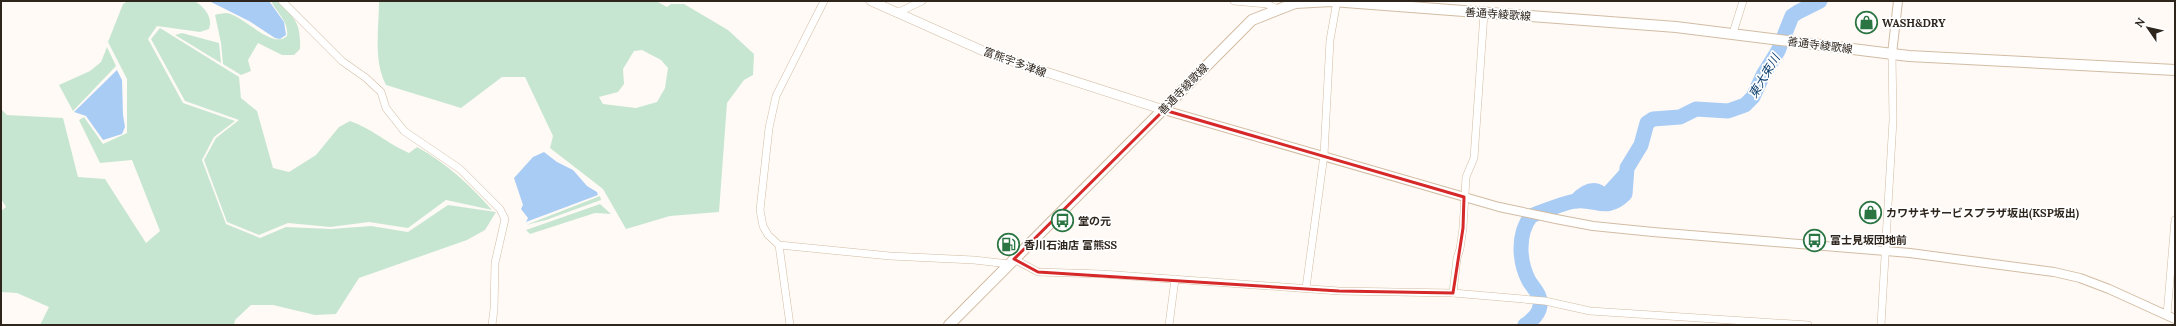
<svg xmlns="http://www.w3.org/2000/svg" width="2176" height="326" viewBox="0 0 2176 326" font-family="Lora,'Noto Sans JP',serif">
  <rect width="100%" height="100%" fill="#fffaf5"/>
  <g fill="#c7e6d1" fill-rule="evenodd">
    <path d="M128 1H195C205 8 213 17 209 29L200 32 157 26 148 39 183 103 235 121 214 137 202 160 226 224 260 238 286 227 331 229 371 226 408 232 448 205 496 212 485 230 467 240 359 278 336 314 315 315 273 305H251L235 320 234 325H40L49 307 17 293 1 292V211L6 207 1 199V109L7 115 63 118 78 177 105 179 146 243 160 231 132 160 100 163 79 120 84 117 103 144 127 133V79L108 42 123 4Z"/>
    <path d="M271 1H277C295 19 301 22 300 49L294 55H282L258 43 248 60 251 71 241 75 223 64 221 43 215 15C218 14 223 13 227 13 244 16 273 50 287 36 289 22 277 13 271 1Z"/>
    <path d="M379 1H656L667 7 671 4H684L728 30 754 54 753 75 744 80 727 103 719 212 670 216 626 229 603 189 550 148 553 136 525 77H502L461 108 386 85C373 61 379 28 379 1ZM642 50 661 60 668 68 665 88 657 102 636 108 603 104 599 97 618 92 624 84 623 69 634 51Z"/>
    <path d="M160 28 239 77 241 98 257 111 273 168 289 172 316 155 339 127 350 121C371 128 388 144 409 153L417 147C445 162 470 185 492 210L446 200 408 228 369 222 330 227 288 223 259 235 227 222 204 160 216 138 239 120 185 101 151 39Z"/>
    <path d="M182 33 219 43 221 63 175 35Z"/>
    <path d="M107 47 116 66 73 111 59 85 90 71 101 62Z"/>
    <path d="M600 196 601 200 546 220 526 225Z"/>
    <path d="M600 204 611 214 595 213 530 234 526 230Z"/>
  </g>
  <g fill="#a9ccf5">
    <path d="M209 1H269L284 22 286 35 280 39 275 38 249 21Z"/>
    <path d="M117 70 122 80 123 115 125 127 122 134 103 140 86 116 74 112Z"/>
    <path d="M544 152 557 162 573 170 587 186 597 192 598 195 526 222 528 218 521 209 523 205 514 178 533 157Z"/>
  </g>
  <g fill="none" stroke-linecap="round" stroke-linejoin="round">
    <g stroke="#a9ccf5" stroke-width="15">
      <path d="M1576 201C1581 195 1589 189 1597 191 1601 192 1602 195 1606 196L1625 175"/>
      <path d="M1525 325C1531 321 1539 314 1540 306 1542 296 1534 289 1529 281 1519 262 1517 234 1531 216 1544 211 1560 204 1575 201 1596 198 1606 213 1625 194L1627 168 1641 145 1647 123 1653 119 1680 117 1696 109 1728 111 1745 105 1753 97 1763 75 1778 51 1792 16 1798 12 1820 1"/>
    </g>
    <defs>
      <g id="minor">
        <path d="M282 1 342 61 366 78 381 92 386 108 404 131 460 169 500 209 505 219 495 263 494 309 492 325"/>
        <path d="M824 1 776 96 769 128 760 210 763 226 768 235 779 245 890 256 974 260 1009 264"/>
        <path d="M1234 1 1267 4 1277 9"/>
        <path d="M897 13 922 1"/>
        <path d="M1733 33 1743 1"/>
        <path d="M779 245 790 325"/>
        <path d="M1014 259 1038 272 1102 274 1339 291 1453 293 1545 301 1590 311 1808 325"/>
        <path d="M1306 288 1324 155 1330 40 1337 1"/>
        <path d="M1453 293 1457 258 1460 249 1463 228 1466 177 1474 158 1484 13"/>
        <path d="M2167 315 2175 220"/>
        <path d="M1169 325 1175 279"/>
        <path d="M1881 325 1893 120 1892 54"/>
      </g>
      <g id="tertiary">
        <path d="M1892 54 1898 1"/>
        <path d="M1164 110 1499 207 1556 219 1593 226 1653 232 1910 253 2054 272 2080 278 2109 289 2175 319"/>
      </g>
      <path id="secondary" d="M871 1 990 54 1164 110"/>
      <path id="primary" d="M949 325 1252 20 1295 3 1332 1 1676 27 1909 56 2175 70"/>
    </defs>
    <use href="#minor" stroke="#d2bca3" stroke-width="8"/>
    <use href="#tertiary" stroke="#d2bca3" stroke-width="10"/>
    <use href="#secondary" stroke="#d2bca3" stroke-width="10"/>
    <use href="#primary" stroke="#d2bca3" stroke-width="12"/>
    <use href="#minor" stroke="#fff" stroke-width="7"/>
    <use href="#tertiary" stroke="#fff" stroke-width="8"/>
    <use href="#secondary" stroke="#fff" stroke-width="9"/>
    <use href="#primary" stroke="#fff" stroke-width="10"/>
  </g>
  <path fill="none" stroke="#d62828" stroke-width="3" stroke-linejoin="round" d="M1164 110 1464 197 1463 228 1453 293 1339 291 1038 272 1014 259Z"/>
  <defs>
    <symbol id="shop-ring" viewBox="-11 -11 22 22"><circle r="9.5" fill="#fff" stroke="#2b7543" stroke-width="1.5"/><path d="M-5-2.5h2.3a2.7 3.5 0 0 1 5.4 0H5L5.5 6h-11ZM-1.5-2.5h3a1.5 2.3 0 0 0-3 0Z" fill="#2b7543"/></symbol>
    <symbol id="bus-ring" viewBox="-11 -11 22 22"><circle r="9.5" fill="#fff" stroke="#2b7543" stroke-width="1.5"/><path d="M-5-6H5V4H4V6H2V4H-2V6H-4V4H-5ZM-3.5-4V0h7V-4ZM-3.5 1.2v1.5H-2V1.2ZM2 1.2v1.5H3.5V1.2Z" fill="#2b7543"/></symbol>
    <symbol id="fuel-ring" viewBox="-11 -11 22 22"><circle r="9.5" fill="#fff" stroke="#2b7543" stroke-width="1.5"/><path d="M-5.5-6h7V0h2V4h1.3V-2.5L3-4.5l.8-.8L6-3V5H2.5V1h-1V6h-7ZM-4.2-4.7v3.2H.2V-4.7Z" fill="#2b7543"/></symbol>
  </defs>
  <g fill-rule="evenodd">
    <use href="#shop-ring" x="1854" y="10" width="25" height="25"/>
    <use href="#shop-ring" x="1858" y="200" width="25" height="25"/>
    <use href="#bus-ring" x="1050" y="208" width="25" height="25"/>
    <use href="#bus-ring" x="1802" y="228" width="25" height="25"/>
    <use href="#fuel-ring" x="996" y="232" width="25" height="25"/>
  </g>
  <g text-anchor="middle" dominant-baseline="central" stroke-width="3.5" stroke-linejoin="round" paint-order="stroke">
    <g font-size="11" fill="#2e251c" stroke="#fff">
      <text transform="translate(1498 14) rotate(4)">善通寺綾歌線</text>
      <text transform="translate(1820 45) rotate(7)">善通寺綾歌線</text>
      <text transform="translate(1015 62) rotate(20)">富熊宇多津線</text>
      <text transform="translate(1183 89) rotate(-46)">善通寺綾歌線</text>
    </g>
    <g font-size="11" font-weight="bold" fill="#2e251c" stroke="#fff" text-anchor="start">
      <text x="1882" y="23">WASH&amp;DRY</text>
      <text x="1886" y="213">カワサキサービスプラザ坂出(KSP坂出)</text>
      <text x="1078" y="221">堂の元</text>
      <text x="1830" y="240">富士見坂団地前</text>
      <text x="1024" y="245">香川石油店 富熊SS</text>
    </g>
    <g font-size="12" font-style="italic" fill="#0c3e6f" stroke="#fff">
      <text transform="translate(1764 76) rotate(-59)">東大束川</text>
    </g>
  </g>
  <rect width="2176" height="326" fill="none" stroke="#2e251c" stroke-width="4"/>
  <g transform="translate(2148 28) rotate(304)" stroke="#ffffff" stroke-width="3" paint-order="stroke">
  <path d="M0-3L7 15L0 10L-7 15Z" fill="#2e251c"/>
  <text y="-6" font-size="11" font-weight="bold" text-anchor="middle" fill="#2e251c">N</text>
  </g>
</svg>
